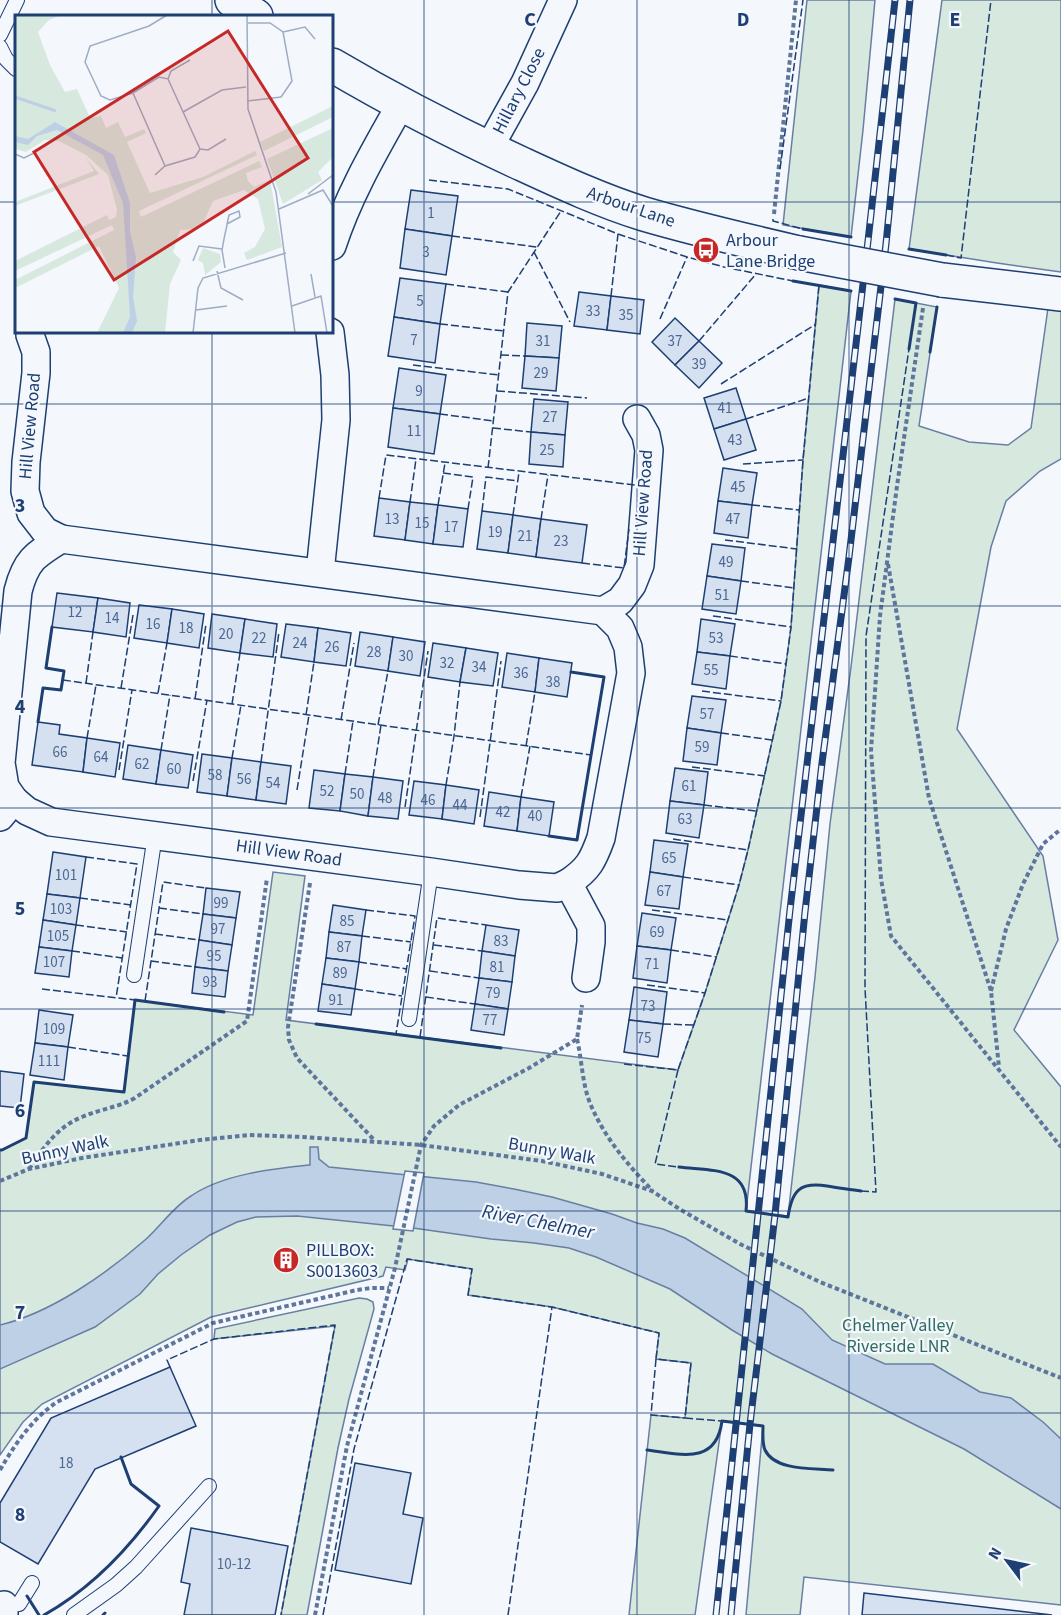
<svg xmlns="http://www.w3.org/2000/svg" width="1061" height="1615" viewBox="0 0 1061 1615" font-family="'Source Sans 3',sans-serif">
  <rect width="100%" height="100%" fill="#f4f7fb"/>
  <g fill="#d7e8df" stroke="#687fa3" stroke-width="1.5">
    <path d="M807 0H875L863 130 851 237 783 225Z"/>
    <path d="M942 0H1061V272L997 263 909 249Z"/>
    <path d="M819 285 851 291 746 1211 788 1216 815 977 830 824 851 667 895 299 937 307 919 426 969 442 1008 445 1031 428 1048 308 1061 310V459L1040 471 1006 501 991 547 957 729 1043 856 1058 940 1014 1030 1061 1087V1605L804 1577 800 1615H746L763 1426 722 1421 695 1615H629L651 1415 685 1418 691 1363 656 1359 659 1333 552 1307 468 1295 472 1269 408 1259 405 1270 386 1267 383 1276 211 1317 42 1404 23 1422 0 1455V1150H2L26 1138 34 1082 124 1092 135 1000 253 1015 273 872 305 876 286 1020 678 1070 705 993 739 885 748 850 781 701 791 627 803 460Z"/>
    <path d="M359 1298 367 1299 373 1302 374 1309 349 1399 338 1448 307 1615H281L335 1326 214 1339 215 1329Z"/>
  </g>
  <path fill="#bed0e5" stroke="#687fa3" stroke-width="1.5" d="M310 1147H318L319 1159 329 1167 476 1182 514 1189 552 1197 612 1214 637 1223 663 1229 685 1238 802 1309 832 1340 885 1364H933L980 1392 1011 1398 1043 1422 1061 1439V1509L964 1449 772 1354 732 1330 670 1289 596 1257 569 1248 534 1243 491 1239 413 1228 297 1216 256 1217 237 1222 210 1235 181 1255 158 1274 140 1294 95 1327 0 1369V1325C51 1313 106 1274 145 1240 161 1226 173 1207 191 1196 223 1174 272 1169 310 1165Z"/>
  <path fill="#f4f7fb" stroke="#687fa3" stroke-width="1.5" d="M405 1171 424 1173 413 1231 393 1229Z"/>
  <g fill="#d5e0f0" stroke="#1d3f73" stroke-width="1.5">
    <path d="M411 190 458 196 452 236 405 229Z"/>
    <path d="M405 229 452 236 446 275 400 268Z"/>
    <path d="M400 278 446 284 440 324 394 317Z"/>
    <path d="M579 292 611 296 607 330 574 326Z"/>
    <path d="M611 296 644 300 640 334 607 330Z"/>
    <path d="M394 317 440 324 435 363 388 356Z"/>
    <path d="M675 318 699 341 675 365 652 342Z"/>
    <path d="M527 323 562 326 559 358 525 356Z"/>
    <path d="M699 341 722 363 699 388 675 365Z"/>
    <path d="M525 356 559 358 556 391 522 388Z"/>
    <path d="M399 368 446 375 440 414 393 408Z"/>
    <path d="M736 388 746 419 714 429 704 398Z"/>
    <path d="M534 399 568 402 565 435 531 432Z"/>
    <path d="M393 408 440 414 434 454 388 447Z"/>
    <path d="M746 419 756 450 724 460 714 429Z"/>
    <path d="M531 432 565 435 563 467 529 464Z"/>
    <path d="M723 468 757 473 752 505 718 501Z"/>
    <path d="M379 498 410 502 405 540 374 536Z"/>
    <path d="M718 501 752 505 748 538 714 533Z"/>
    <path d="M410 502 438 505 433 544 405 540Z"/>
    <path d="M438 505 468 509 463 547 433 544Z"/>
    <path d="M482 511 513 515 508 553 477 549Z"/>
    <path d="M513 515 541 519 536 557 508 553Z"/>
    <path d="M541 519 587 525 582 563 536 557Z"/>
    <path d="M712 544 745 548 741 581 707 576Z"/>
    <path d="M707 576 741 581 736 614 702 609Z"/>
    <path d="M57 593 98 598 93 632 52 627Z"/>
    <path d="M98 598 130 603 126 637 93 632Z"/>
    <path d="M139 605 172 609 167 643 134 638Z"/>
    <path d="M172 609 204 614 199 648 167 643Z"/>
    <path d="M212 614 245 619 240 653 208 648Z"/>
    <path d="M245 619 277 624 273 657 240 653Z"/>
    <path d="M701 619 735 624 730 656 697 652Z"/>
    <path d="M286 624 318 628 314 662 281 657Z"/>
    <path d="M318 628 351 633 346 666 314 662Z"/>
    <path d="M360 632 393 637 388 671 355 666Z"/>
    <path d="M393 637 425 642 420 676 388 671Z"/>
    <path d="M433 643 466 648 460 682 428 677Z"/>
    <path d="M466 648 498 653 493 686 460 682Z"/>
    <path d="M697 652 730 656 726 689 692 684Z"/>
    <path d="M507 653 539 658 535 692 502 687Z"/>
    <path d="M539 658 572 663 567 697 535 692Z"/>
    <path d="M692 696 726 700 721 733 687 728Z"/>
    <path d="M38 722 60 725 59 734 87 738 83 772 32 765Z"/>
    <path d="M687 728 721 733 717 765 683 761Z"/>
    <path d="M87 738 120 743 115 777 83 772Z"/>
    <path d="M128 745 161 750 156 784 123 779Z"/>
    <path d="M161 750 193 755 188 788 156 784Z"/>
    <path d="M202 754 232 758 227 796 197 792Z"/>
    <path d="M232 758 261 762 256 800 227 796Z"/>
    <path d="M261 762 291 766 286 804 256 800Z"/>
    <path d="M675 768 708 772 704 805 670 801Z"/>
    <path d="M314 770 345 774 340 811 309 808Z"/>
    <path d="M345 774 373 777 368 816 340 811Z"/>
    <path d="M373 777 403 781 398 819 368 816Z"/>
    <path d="M414 781 446 785 442 819 409 815Z"/>
    <path d="M446 785 479 790 474 824 442 819Z"/>
    <path d="M489 792 521 797 517 831 484 826Z"/>
    <path d="M521 797 554 802 549 836 517 831Z"/>
    <path d="M670 801 704 805 699 838 666 833Z"/>
    <path d="M654 840 688 844 683 877 650 872Z"/>
    <path d="M53 852 86 857 80 898 47 894Z"/>
    <path d="M650 872 683 877 679 909 645 905Z"/>
    <path d="M206 888 240 892 236 918 203 914Z"/>
    <path d="M47 894 80 898 76 925 43 920Z"/>
    <path d="M333 905 366 910 362 936 329 932Z"/>
    <path d="M642 913 676 918 671 950 637 946Z"/>
    <path d="M203 914 236 918 232 945 199 940Z"/>
    <path d="M43 920 76 925 72 951 39 947Z"/>
    <path d="M486 925 519 930 515 956 482 951Z"/>
    <path d="M329 932 362 936 359 962 326 958Z"/>
    <path d="M199 940 232 945 228 971 195 967Z"/>
    <path d="M637 946 671 950 667 983 633 978Z"/>
    <path d="M39 947 72 951 69 977 35 973Z"/>
    <path d="M482 951 515 956 512 982 479 978Z"/>
    <path d="M326 958 359 962 355 989 322 984Z"/>
    <path d="M195 967 228 971 225 997 192 993Z"/>
    <path d="M479 978 512 982 508 1009 475 1004Z"/>
    <path d="M322 984 355 989 351 1015 318 1011Z"/>
    <path d="M634 987 667 992 663 1024 629 1020Z"/>
    <path d="M475 1004 508 1009 504 1035 471 1030Z"/>
    <path d="M39 1010 73 1015 68 1047 35 1043Z"/>
    <path d="M629 1020 663 1024 658 1057 624 1052Z"/>
    <path d="M35 1043 68 1047 64 1080 30 1075Z"/>
    <path d="M0 1071 24 1074 20 1108 0 1106Z"/>
    <path d="M290 1253 294 1263 282 1268 278 1257Z"/>
    <path d="M170 1367 196 1426 95 1469 38 1564 0 1542V1503L51 1418Z"/>
    <path d="M355 1463 411 1473 403 1514 423 1518 411 1584 335 1570Z"/>
    <path d="M191 1528 288 1546 275 1615H184L190 1584 181 1582Z"/>
    <path d="M864 1593 1052 1615H862Z"/>
  </g>
  <g fill="none" stroke-linecap="round" stroke-linejoin="round">
    <defs>
      <g id="service">
        <path d="M0 35 17 0"/>
        <path d="M0 47 6 59 16 69"/>
        <path d="M134 975 155 835"/>
        <path d="M409 1019 431 872"/>
        <path d="M4 1605 19 1604 32 1583"/>
        <path d="M74 1615 116 1585 136 1567 209 1486"/>
      </g>
      <g id="minor">
        <path d="M489 148 525 83 563 0"/>
        <path d="M332 246C348 196 375 150 401 104"/>
        <path d="M61 539 603 611"/>
        <path d="M320 572 336 420 335 375 330 332"/>
        <path d="M14 800 27 811 51 822 431 872 519 885 557 888 568 883"/>
        <path d="M0 817 14 800 5 787 1 763 18 591C26 560 35 555 61 539L45 531 31 513 25 491 26 462 36 373V352L30 335"/>
        <path d="M586 978 591 942V926L568 883C589 869 593 860 601 838L631 673 628 647 620 628 603 611 620 601 632 585 640 565 649 450 646 435 637 419"/>
        <path d="M4 1615V1605"/>
      </g>
      <g id="tertiary">
        <path d="M232 0 256 16"/>
        <path d="M332 65C393 101 457 134 522 164 561 182 602 201 644 214 695 229 747 241 799 253"/>
        <path d="M942 280 1061 294"/>
      </g>
    </defs>
    <use href="#service" stroke="#1d3f73" stroke-width="16"/>
    <use href="#minor" stroke="#1d3f73" stroke-width="30"/>
    <use href="#tertiary" stroke="#1d3f73" stroke-width="36"/>
    <g stroke="#5e769c" stroke-width="4" stroke-dasharray="4.5 3" stroke-linecap="butt">
      <path d="M774 214 796 0"/>
      <path d="M923 308 897 486 880 616 871 751 881 879 891 936 1061 1147"/>
      <path d="M888 564 929 798 991 991 999 1067"/>
      <path d="M310 883 288 1027 289 1040 297 1058 375 1141"/>
      <path d="M991 991 1006 929 1023 884 1043 844 1061 829"/>
      <path d="M577 1039C582 1060 582 1083 590 1103 604 1137 627 1164 652 1190"/>
      <path d="M29 1169C44 1147 57 1127 82 1117 100 1109 117 1108 135 1098L247 1021 267 878"/>
      <path d="M0 1181 29 1169 82 1158 200 1140 249 1135 303 1137 421 1145 542 1161 602 1174 652 1191 681 1210 742 1245 820 1282 1061 1378"/>
      <path d="M0 1470C15 1444 32 1419 57 1402L213 1323 357 1290 371 1288H389"/>
      <path d="M315 1615 347 1446 395 1268 421 1145 434 1126 459 1105 529 1068 577 1039 582 1005"/>
    </g>
    <use href="#service" stroke="#f4f7fb" stroke-width="14"/>
    <use href="#minor" stroke="#f4f7fb" stroke-width="27"/>
    <use href="#tertiary" stroke="#f4f7fb" stroke-width="33"/>
    <defs>
      <g id="rail">
        <path d="M716 1615 790 910 868 241 895 0"/>
        <path d="M731 1615 750 1424 775 1215 805 912 822 763 849 557 886 244 910 0"/>
      </g>
    </defs>
    <use href="#rail" stroke="#1d3f73" stroke-width="7"/>
    <use href="#rail" stroke="#f4f7fb" stroke-width="4.5" stroke-dasharray="14" stroke-linecap="butt"/>
    <defs>
      <path id="tertiary-bridge" d="M799 253 942 280"/>
    </defs>
    <use href="#tertiary-bridge" stroke="#1d3f73" stroke-width="36" stroke-linecap="butt"/>
    <use href="#tertiary-bridge" stroke="#f4f7fb" stroke-width="33"/>
    <g stroke="#1d3f73" stroke-width="1.5" stroke-dasharray="8 3" stroke-linecap="butt">
      <path d="M780 169 803 0"/>
      <path d="M429 180 508 189 618 234 687 257 724 267 793 281"/>
      <path d="M773 219V221L803 229"/>
      <path d="M452 236 537 247"/>
      <path d="M534 252 570 322"/>
      <path d="M946 255 961 258 991 0"/>
      <path d="M446 284 508 292"/>
      <path d="M611 296 618 234"/>
      <path d="M660 319 687 257"/>
      <path d="M440 324 504 331"/>
      <path d="M699 341 756 274"/>
      <path d="M501 355 525 356"/>
      <path d="M413 365 499 375"/>
      <path d="M721 384 816 324"/>
      <path d="M497 391 587 398"/>
      <path d="M440 414 494 421"/>
      <path d="M746 419 809 398"/>
      <path d="M493 428 531 432"/>
      <path d="M743 464 803 460"/>
      <path d="M488 468 508 292 561 211"/>
      <path d="M443 473 473 477 468 509"/>
      <path d="M379 498 386 455 635 485V487"/>
      <path d="M410 502 416 459"/>
      <path d="M438 505 445 463"/>
      <path d="M752 505 799 510"/>
      <path d="M482 511 486 477 518 481"/>
      <path d="M513 515 519 472"/>
      <path d="M541 519 548 475"/>
      <path d="M725 540 797 549"/>
      <path d="M582 563 624 568 629 529"/>
      <path d="M741 581 794 588"/>
      <path d="M713 616 791 627"/>
      <path d="M730 656 786 664"/>
      <path d="M63 680 591 755"/>
      <path d="M86 683 93 632"/>
      <path d="M121 688 133 615"/>
      <path d="M702 691 781 701"/>
      <path d="M158 693 167 643"/>
      <path d="M195 699 206 624"/>
      <path d="M232 704 240 653"/>
      <path d="M306 715 314 662"/>
      <path d="M341 720 354 643"/>
      <path d="M378 725 388 671"/>
      <path d="M721 733 772 740"/>
      <path d="M87 738 96 685"/>
      <path d="M526 746 535 692"/>
      <path d="M161 750 170 695"/>
      <path d="M232 758 241 705"/>
      <path d="M261 762 279 632"/>
      <path d="M692 767 765 776"/>
      <path d="M119 770 132 690"/>
      <path d="M345 774 353 721"/>
      <path d="M373 777 381 725"/>
      <path d="M193 781 207 700"/>
      <path d="M446 785 454 736 460 682"/>
      <path d="M297 790 309 715"/>
      <path d="M521 797 530 746"/>
      <path d="M704 805 756 811"/>
      <path d="M405 807 428 651"/>
      <path d="M480 817 501 661"/>
      <path d="M673 839 748 850"/>
      <path d="M86 857 137 864 116 998"/>
      <path d="M683 877 739 885"/>
      <path d="M80 898 131 905"/>
      <path d="M159 908 203 914"/>
      <path d="M366 910 415 916 396 1034"/>
      <path d="M652 910 728 920"/>
      <path d="M76 925 127 932"/>
      <path d="M155 934 199 940"/>
      <path d="M362 936 411 942"/>
      <path d="M434 945 482 951"/>
      <path d="M671 950 717 957"/>
      <path d="M72 951 122 958"/>
      <path d="M151 961 195 967"/>
      <path d="M359 962 407 969"/>
      <path d="M430 971 479 978"/>
      <path d="M647 985 705 993"/>
      <path d="M42 989 135 1000"/>
      <path d="M355 989 402 996"/>
      <path d="M426 997 475 1004"/>
      <path d="M145 1001 163 882 206 888"/>
      <path d="M663 1024 693 1025"/>
      <path d="M420 1037 437 918 486 925"/>
      <path d="M68 1047 128 1056"/>
      <path d="M624 1064 678 1070 705 993 739 885 748 850 781 701 791 627 803 460 819 285"/>
      <path d="M678 1070 655 1164 679 1167"/>
      <path d="M861 1191 876 1192 865 988 866 636 909 349"/>
      <path d="M656 1359 651 1415 685 1418"/>
      <path d="M170 1367 167 1360 214 1339 335 1325 281 1615"/>
      <path d="M323 1615 354 1449 407 1259 472 1269 468 1295 552 1307 659 1333 656 1359 691 1363 685 1418 722 1421"/>
      <path d="M508 1615 552 1307"/>
    </g>
    <g stroke="#1d3f73" stroke-width="3">
      <path d="M803 229 851 237"/>
      <path d="M909 249 946 255"/>
      <path d="M793 281 851 291"/>
      <path d="M895 299 916 303 909 349"/>
      <path d="M930 352 937 307"/>
      <path d="M38 722 43 688 61 690 64 671 46 668 52 627"/>
      <path d="M549 836 577 840 604 677 571 672"/>
      <path d="M316 1024 501 1048"/>
      <path d="M0 1150H2L26 1138 34 1082 124 1092 135 1000 224 1012"/>
      <path d="M679 1167C712 1171 751 1166 746 1211L788 1217C792 1190 800 1182 827 1186 838 1188 849 1189 861 1191"/>
      <path d="M647 1450C680 1454 716 1466 722 1421L763 1426C763 1433 762 1443 765 1450 775 1471 813 1468 833 1470"/>
      <path d="M27 1596 39 1615"/>
      <path d="M44 1615C92 1588 128 1550 159 1506L131 1484 121 1457"/>
      <path d="M103 1615 105 1613"/>
    </g>
  </g>
  <path fill="none" stroke="#1d3f73" stroke-width="1.5" stroke-opacity="0.55" d="M212 0V16M424 0V1615M637 0V1615M849 0V1615M0 202H16M332 202H1061M212 332V1615M0 404H1061M0 606H1061M0 808H1061M0 1009H1061M0 1211H1061M0 1413H1061"/>
  <defs>
    <symbol id="bus-disc" viewBox="-11 -11 22 22"><circle r="9.5" fill="#c62828" stroke="#f4f7fb"/><path d="M-5-6H5V4H4V6H2V4H-2V6H-4V4H-5ZM-3.5-4V0h7V-4ZM-3.5 1.2v1.5H-2V1.2ZM2 1.2v1.5H3.5V1.2Z" fill="#fff"/></symbol>
    <symbol id="building-disc" viewBox="-11 -11 22 22"><circle r="9.5" fill="#c62828" stroke="#f4f7fb"/><path d="M-4-6H4V6H1V3H-1V6H-4ZM-2.5-4.3h1.7v1.8h-1.7ZM.8-4.3h1.7v1.8H.8ZM-2.5-1h1.7V.8h-1.7ZM.8-1h1.7V.8H.8Z" fill="#fff"/></symbol>
  </defs>
  <g fill-rule="evenodd">
    <use href="#bus-disc" x="691" y="235" width="30" height="30"/>
    <use href="#building-disc" x="271" y="1245" width="30" height="30"/>
  </g>
  <g text-anchor="middle" dominant-baseline="central" stroke-width="4.5" stroke-linejoin="round" paint-order="stroke">
    <g font-size="15" fill="#4b6792">
      <text x="431" y="213">1</text>
      <text x="426" y="252">3</text>
      <text x="420" y="301">5</text>
      <text x="593" y="311">33</text>
      <text x="626" y="315">35</text>
      <text x="414" y="340">7</text>
      <text x="543" y="341">31</text>
      <text x="675" y="341">37</text>
      <text x="699" y="364">39</text>
      <text x="541" y="373">29</text>
      <text x="419" y="391">9</text>
      <text x="725" y="408">41</text>
      <text x="550" y="417">27</text>
      <text x="414" y="431">11</text>
      <text x="735" y="440">43</text>
      <text x="547" y="450">25</text>
      <text x="738" y="487">45</text>
      <text x="392" y="519">13</text>
      <text x="733" y="519">47</text>
      <text x="422" y="523">15</text>
      <text x="451" y="527">17</text>
      <text x="495" y="532">19</text>
      <text x="525" y="536">21</text>
      <text x="561" y="541">23</text>
      <text x="726" y="562">49</text>
      <text x="722" y="595">51</text>
      <text x="75" y="612">12</text>
      <text x="112" y="618">14</text>
      <text x="153" y="624">16</text>
      <text x="186" y="628">18</text>
      <text x="226" y="634">20</text>
      <text x="259" y="638">22</text>
      <text x="716" y="638">53</text>
      <text x="300" y="643">24</text>
      <text x="332" y="647">26</text>
      <text x="374" y="652">28</text>
      <text x="406" y="656">30</text>
      <text x="447" y="663">32</text>
      <text x="479" y="667">34</text>
      <text x="711" y="670">55</text>
      <text x="521" y="673">36</text>
      <text x="553" y="682">38</text>
      <text x="707" y="714">57</text>
      <text x="702" y="747">59</text>
      <text x="60" y="752">66</text>
      <text x="101" y="757">64</text>
      <text x="142" y="764">62</text>
      <text x="174" y="769">60</text>
      <text x="215" y="775">58</text>
      <text x="244" y="779">56</text>
      <text x="273" y="783">54</text>
      <text x="689" y="786">61</text>
      <text x="327" y="791">52</text>
      <text x="357" y="794">50</text>
      <text x="385" y="798">48</text>
      <text x="428" y="800">46</text>
      <text x="460" y="805">44</text>
      <text x="503" y="812">42</text>
      <text x="535" y="816">40</text>
      <text x="685" y="819">63</text>
      <text x="669" y="858">65</text>
      <text x="66" y="875">101</text>
      <text x="664" y="891">67</text>
      <text x="221" y="903">99</text>
      <text x="61" y="909">103</text>
      <text x="347" y="921">85</text>
      <text x="218" y="929">97</text>
      <text x="657" y="932">69</text>
      <text x="58" y="936">105</text>
      <text x="501" y="941">83</text>
      <text x="344" y="947">87</text>
      <text x="214" y="956">95</text>
      <text x="54" y="962">107</text>
      <text x="652" y="964">71</text>
      <text x="497" y="967">81</text>
      <text x="340" y="973">89</text>
      <text x="210" y="982">93</text>
      <text x="493" y="993">79</text>
      <text x="336" y="1000">91</text>
      <text x="648" y="1006">73</text>
      <text x="490" y="1020">77</text>
      <text x="54" y="1029">109</text>
      <text x="644" y="1038">75</text>
      <text x="49" y="1061">111</text>
      <text x="66" y="1463">18</text>
      <text x="234" y="1564">10-12</text>
    </g>
    <g font-size="18" fill="#1d3f73" stroke="#f4f7fb">
      <text transform="translate(519 91) rotate(-63)">Hillary Close</text>
      <text transform="translate(631 207) rotate(19)">Arbour Lane</text>
      <text transform="translate(30 426) rotate(-85)">Hill View Road</text>
      <text transform="translate(643 503) rotate(-86)">Hill View Road</text>
      <text transform="translate(289 853) rotate(8)">Hill View Road</text>
      <text transform="translate(65 1150) rotate(-12)">Bunny Walk</text>
      <text transform="translate(552 1151) rotate(10)">Bunny Walk</text>
    </g>
    <g font-size="18" fill="#1d3f73" stroke="#f4f7fb" text-anchor="start">
      <text x="726" y="240">Arbour<tspan x="726" dy="21">Lane Bridge</tspan></text>
      <text x="306" y="1250">PILLBOX:<tspan x="306" dy="21">S0013603</tspan></text>
    </g>
    <g font-size="18" fill="#2c6c60" stroke="#f4f7fb">
      <text x="898" y="1325">Chelmer Valley<tspan x="898" dy="21">Riverside LNR</tspan></text>
    </g>
    <g font-size="20" font-style="italic" fill="#1d3f73" stroke="#f4f7fb">
      <text transform="translate(538 1222) rotate(11)">River Chelmer</text>
    </g>
  </g>
  <g transform="translate(15 15)">
    <rect width="318" height="318" fill="#f4f7fb"/>
    <path d="M0 0H47L34 5 23 17 35 50 50 77 62 74 75 103 86 101 91 113 103 107 110 122 129 114 131 118 112 127 135 178 188 162 240 136 242 140 124 196 126 202 244 146 247 152 231 158 233 166 239 172 255 165 267 232 232 245 229 238 240 232 250 214 243 184 229 175 198 186 189 206 180 214 165 215 158 237 166 245 155 269 150 318H82L104 273 84 231 0 273V265L99 215 97 210 0 256V246L92 200 94 205 101 202 102 195 93 160 71 140 44 126 30 125 11 137 0 134ZM318 91V102L249 136 245 127ZM318 113V142L303 157 307 165 268 189 252 144ZM70 142 84 159 0 191V187L79 156ZM188 233 205 239 206 247 190 260 188 248 183 245Z" fill="#d7e8df"/>
    <path d="M40 107 99 140 115 188V217L121 242 118 282 122 306 117 318H108L115 302 108 188 88 140 42 115 22 121 13 130 0 127V121L13 124Z" fill="#bed0e5"/>
    <path fill="none" stroke="#bed0e5" stroke-width="3" d="M0 82 41 96"/>
    <path fill="none" stroke="#9eadc5" stroke-width="1.5" d="M152 0 134 11 75 31 70 47 86 81 95 85 118 78 144 62 153 64 156 56 175 45M232 0 233 94 261 177 280 318M268 17 290 12 300 24M153 64 185 134M118 78 150 151M232 86 266 82 277 66 268 17 255 8H233M168 97 207 75 231 72M0 139 9 143 21 137M140 160 150 151 180 142 185 134 193 135 211 124M293 179 318 160M264 194 308 175 318 191M178 246 184 231 207 234M210 253 207 235 209 224 212 210V209L214 200 224 196 225 202 212 209M202 256 206 273 228 285M296 259 300 282M277 291 306 281 312 318M181 295 212 291M178 318 183 273 188 263 271 238"/>
    <path fill="#c62828" fill-opacity="0.15" stroke="#c62828" stroke-width="3" d="M213 16 293 143 99 265 19 137Z"/>
    <rect width="318" height="318" fill="none" stroke="#1d3f73" stroke-width="3"/>
  </g>
  <g font-size="20" text-anchor="middle" font-weight="bold" fill="#1d3f73" stroke="#f4f7fb" stroke-width="4.5" stroke-linejoin="round" paint-order="stroke">
    <text x="530" y="26">C</text>
    <text x="743" y="26">D</text>
    <text x="955" y="26">E</text>
    <text x="20" y="512">3</text>
    <text x="20" y="713">4</text>
    <text x="20" y="915">5</text>
    <text x="20" y="1117">6</text>
    <text x="20" y="1319">7</text>
    <text x="20" y="1521">8</text>
  </g>
  <g transform="translate(1007 1561) rotate(302)" stroke="#f4f7fb" stroke-width="4.5" paint-order="stroke">
  <path d="M0-4.5L10 22L0 15L-10 22Z" fill="#1d3f73"/>
  <text y="-9" font-size="16" font-weight="bold" text-anchor="middle" fill="#1d3f73">N</text>
  </g>
</svg>
